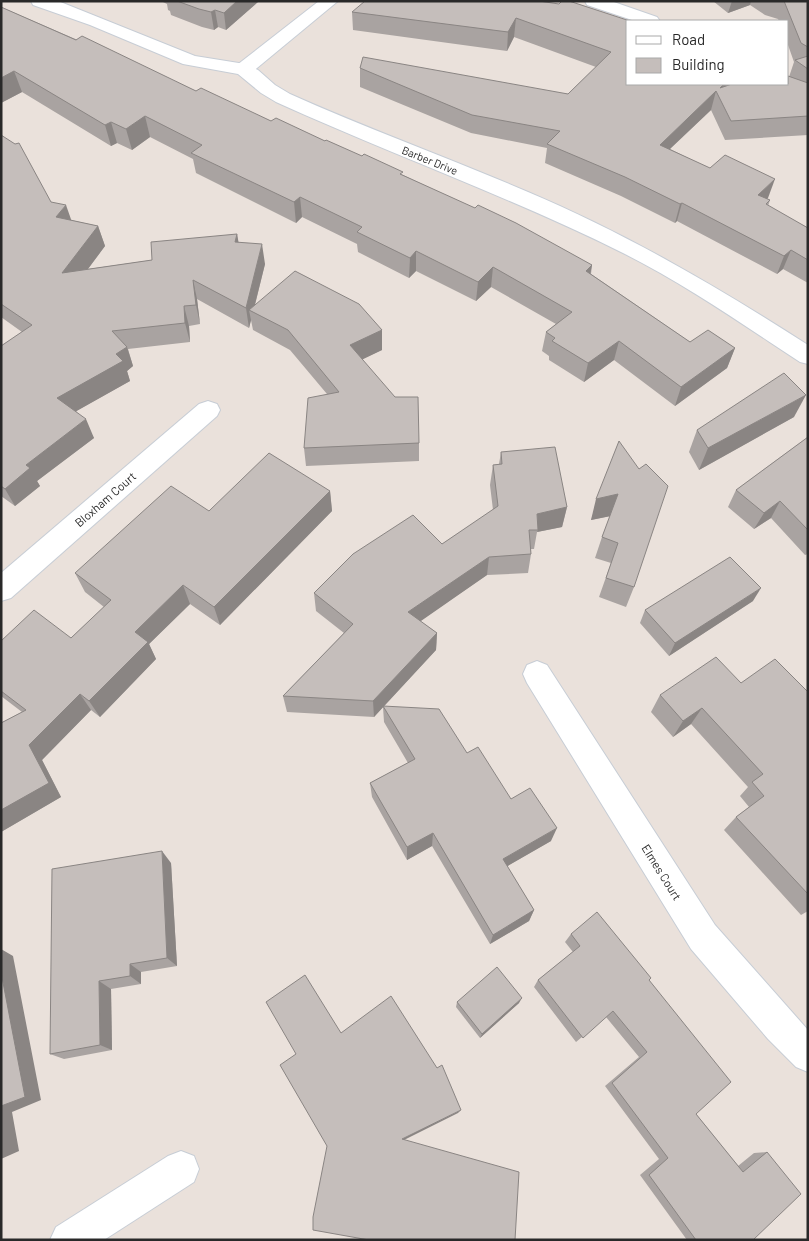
<svg xmlns="http://www.w3.org/2000/svg" width="809" height="1241" viewBox="0 0 809 1241" font-family="Barlow,sans-serif">
  <rect width="100%" height="100%" fill="#eae1db"/>
  <g fill="none" stroke-linecap="round" stroke-linejoin="round">
    <defs>
      <g id="street">
        <path d="M319 1H338L251 73 244 75 237 73 235 69 237 65Z"/>
        <path d="M585 1H611L657 17 660 21H635L587 5Z"/>
        <path d="M208 401 217 404 220 410 217 416 11 598 1 601V573L199 404Z"/>
        <path d="M537 661 547 665 715 925 808 1030V1072L796 1067 768 1039 691 949 527 683 523 674 527 665Z"/>
        <path d="M181 1151 194 1156 199 1169 194 1182 104 1240H50L56 1227 168 1156Z"/>
      </g>
      <path id="secondary" d="M31 1H58L195 56 245 64 258 70 275 85 290 94C368 129 449 158 528 192 627 234 718 287 808 345V364L800 362C742 324 685 284 623 253 510 197 391 154 276 102L261 93 238 74 183 64 90 25 33 5Z"/>
    </defs>
    <use href="#street" stroke="#c7cdd5" stroke-width="2"/>
    <use href="#secondary" stroke="#c7cdd5" stroke-width="2"/>
    <use href="#street" fill="#fff" fill-rule="evenodd"/>
    <use href="#secondary" fill="#fff" fill-rule="evenodd"/>
  </g>
  <g fill="#a9a3a1">
    <path d="M161 1H259L226 30 218 27 214 30 202 27 171 15 170 11 168 10 167 4Z"/>
    <path d="M713 1H808V135L725 140 711 110 670 149 768 198 767 199 770 200 768 206 808 228V283L783 269 777 274 677 221 675 223 621 196 545 163 547 148 471 133 360 87V68L568 94 596 67 514 37 507 51 353 30 352 12 630 21 628 84H788L789 77 794 62 788 45V21H779L778 19 765 15 750 5 728 13Z"/>
    <path d="M1 7 196 91 271 121 325 141 403 175 592 265 591 274 690 342 735 348 727 368 675 406 614 360 584 382 549 360V356L542 351 546 332 556 324 491 287 476 301 416 271 409 278 358 252 357 244 302 217 296 223 196 173 193 159 150 137 132 150 117 143 111 146 22 92 1 103Z"/>
    <path d="M1 135 51 202 71 220 98 226 105 246 88 269 152 260 237 234 238 242 265 264 255 305 382 330V350L362 359 419 443V461L306 466 304 448 327 394 290 350 253 330 251 320 249 328 197 299 200 324 189 326 190 342 128 349 133 366 127 371 130 381 76 411 94 438 37 481 40 486 15 506 1 496V346L22 332 1 317Z"/>
    <path d="M794 417 699 470 689 452 697 430Z"/>
    <path d="M808 437V554L805 555 771 518 754 529 728 507 736 490Z"/>
    <path d="M619 441 634 587 626 607 599 597 611 563 595 558 602 537 610 516 591 520Z"/>
    <path d="M501 452 567 507 562 527 537 532 534 549H531V554L528 573 487 575 420 621 437 633 436 650 384 706 467 753 551 841 507 866 534 910 529 921 490 944 432 846 407 860 372 797 370 783 408 763 384 722 383 707 374 717 287 712 283 696 344 633 316 611 314 593 442 544 493 510 490 485 493 465 499 464Z"/>
    <path d="M330 491 332 511 220 625 190 604 149 644 156 659 100 717 91 710 42 760 61 797 1 832V723L22 712 1 696V641L71 638 104 607 85 592 75 573 209 511Z"/>
    <path d="M753 601 669 656 640 623 645 610Z"/>
    <path d="M808 692V911L801 915 724 830 736 817 749 807 740 796 748 787 691 724 673 737 651 712 660 695Z"/>
    <path d="M171 863 177 966 141 972V984L111 989 112 1050 64 1059 50 1054Z"/>
    <path d="M571 934 649 980 696 1114 738 1166 754 1153 767 1152 753 1240H687L640 1175 659 1159 605 1086 639 1057 606 1017 576 1042 534 987 538 980 573 952 565 942Z"/>
    <path d="M457 1002 519 1003 480 1038 456 1007Z"/>
  </g>
  <g fill="#8a8583">
    <path d="M237 1H259L226 30 224 13Z"/>
    <path d="M732 1H751L750 5 728 13Z"/>
    <path d="M215 10 218 27 214 30 211 12Z"/>
    <path d="M516 18 514 37 507 51 508 32Z"/>
    <path d="M14 71 22 92 1 103V78Z"/>
    <path d="M724 84H739L720 88Z"/>
    <path d="M716 91 711 110 655 163 660 145Z"/>
    <path d="M145 116 150 137 132 150 126 129Z"/>
    <path d="M111 122 117 143 111 146 105 125Z"/>
    <path d="M775 179 768 198 751 213 758 195Z"/>
    <path d="M300 197 302 217 296 223 294 202Z"/>
    <path d="M682 203 677 221 675 223 680 204Z"/>
    <path d="M66 205 73 225 56 217Z"/>
    <path d="M98 226 105 246 70 293 62 273Z"/>
    <path d="M237 234 241 255 235 242Z"/>
    <path d="M262 244 265 264 253 312 249 310 251 320 249 328 246 308Z"/>
    <path d="M791 250 783 269 777 274 784 256Z"/>
    <path d="M416 251V271L409 278 410 258Z"/>
    <path d="M592 265 588 285 586 271Z"/>
    <path d="M493 267 491 287 476 301 478 282Z"/>
    <path d="M193 280 197 299 200 324 196 305Z"/>
    <path d="M184 306 189 326 190 342 185 323Z"/>
    <path d="M382 330V350L351 365 350 345Z"/>
    <path d="M619 341 614 360 584 382 588 363Z"/>
    <path d="M127 347 133 366 127 371 130 381 66 417 57 398 116 354Z"/>
    <path d="M735 348 727 368 675 406 681 387Z"/>
    <path d="M806 395 794 417 699 470 708 448Z"/>
    <path d="M86 419 94 438 37 481 40 486 15 506 5 489 26 465Z"/>
    <path d="M330 491 332 511 220 625 214 607Z"/>
    <path d="M618 494 611 516 591 520 596 499Z"/>
    <path d="M780 501 771 518 754 529 764 513Z"/>
    <path d="M567 507 562 527 537 532 538 530 537 514Z"/>
    <path d="M489 557 487 575 408 630V612Z"/>
    <path d="M183 585 190 604 149 644 156 659 100 717 89 701 135 632Z"/>
    <path d="M761 588 753 601 669 656 675 643Z"/>
    <path d="M437 633 436 650 374 717 373 701Z"/>
    <path d="M80 694 91 710 42 760 61 797 1 832V810L29 745Z"/>
    <path d="M702 708 691 724 673 737 683 721Z"/>
    <path d="M557 828 551 841 499 871 503 859Z"/>
    <path d="M433 833 432 846 407 860V847Z"/>
    <path d="M162 851 171 863 177 966 167 958Z"/>
    <path d="M534 910 529 921 490 944 493 935Z"/>
    <path d="M1 949 13 956 41 1100 12 1112 19 1151 1 1159Z"/>
    <path d="M130 964 141 972V984L130 976Z"/>
    <path d="M99 981 111 989 112 1050 100 1045Z"/>
    <path d="M522 998 519 1003 480 1038 482 1034Z"/>
    <path d="M461 1110 458 1113 402 1141V1139Z"/>
  </g>
  <g fill="#c5bebb" stroke="#8a8583">
    <path d="M177 1H237L224 13 215 10 211 12 199 9Z"/>
    <path d="M365 1H539L559 4 562 1H569L630 21H628V84H724L720 88 732 84H788V76L808 83V116L731 121 716 91 660 145 710 168 725 155 775 179 758 195 770 200 766 204 808 228V260L791 250 784 256 682 203 680 204 625 177 547 144 560 131 472 115 360 68 363 57 568 94 611 52 516 18 508 32 352 12Z"/>
    <path d="M784 1H808V47L801 43Z"/>
    <path d="M1 7 76 40 82 36 196 91 201 88 271 121 276 118 325 141 326 140 362 156 364 154 403 172 400 174 475 208 478 205 516 223 592 265 586 271 690 342 708 330 735 348 681 387 619 341 588 363 552 341 555 338 546 332 572 312 493 267 478 282 416 251 410 258 357 232 362 227 300 197 294 202 191 153 202 145 145 116 126 129 111 122 105 125 14 71 1 78Z"/>
    <path d="M808 56V69L795 60Z"/>
    <path d="M1 135 15 144 19 143 51 202 66 205 56 217 98 226 62 273 152 260 151 242 237 234 235 242 262 244 246 308 193 280 196 305 184 306 185 323 112 331 127 347 116 354 123 361 57 398 86 419 26 465 30 468 5 489 1 486V346L32 325 1 304Z"/>
    <path d="M295 271 359 304 382 330 350 345 395 397H418L419 443 304 448 308 398 339 392 288 330 249 310Z"/>
    <path d="M784 373 806 395 708 448 697 430Z"/>
    <path d="M808 437V530L780 501 764 513 736 490Z"/>
    <path d="M619 441 639 469 646 464 668 486 634 587 606 578 618 543 602 537 618 494 596 499Z"/>
    <path d="M555 447 567 507 537 514 538 530H529L531 554 489 557 408 612 437 633 373 701 283 696 353 624 314 593 353 554 413 515 442 544 498 506 493 465 502 464 501 452Z"/>
    <path d="M269 453 330 491 214 607 183 585 135 632 148 642 89 701 80 694 29 745 49 783 1 810V723L26 710 1 691V641L34 610 71 638 111 600 75 573 171 486 209 511Z"/>
    <path d="M730 557 761 588 675 643 645 610Z"/>
    <path d="M716 657 741 683 775 659 808 692V894L736 817 764 796 752 782 763 774 702 708 683 721 660 695Z"/>
    <path d="M383 706 439 709 467 753 478 747 511 799 530 788 557 828 503 859 534 910 493 935 433 833 407 847 370 783 415 759Z"/>
    <path d="M162 851 167 958 130 964V976L99 981 100 1045 50 1054 52 869Z"/>
    <path d="M597 912 651 978 649 980 731 1082 696 1114 743 1172 767 1152 801 1194 753 1240H696L649 1175 668 1158 612 1083 647 1052 613 1011 583 1038 538 980 580 946 571 934Z"/>
    <path d="M497 967 522 998 482 1034 457 1002Z"/>
    <path d="M1 972 25 1097 1 1106Z"/>
    <path d="M305 975 341 1033 391 996 437 1068 442 1065 461 1110 402 1139 519 1172 515 1240H369L313 1230V1217L327 1146 280 1065 296 1054 266 1002Z"/>
  </g>
  <g text-anchor="middle" dominant-baseline="central" stroke-width="4" stroke-linejoin="round" paint-order="stroke">
    <g font-size="11" fill="#292929" stroke="#fff">
      <text transform="translate(430 160) rotate(22)">Barber Drive</text>
    </g>
    <g font-size="12" fill="#292929" stroke="#fff">
      <text transform="translate(105 499) rotate(-41)">Bloxham Court</text>
      <text transform="translate(662 872) rotate(58)">Elmes Court</text>
    </g>
  </g>
  <rect width="809" height="1241" fill="none" stroke="#292929" stroke-width="5"/>
  <rect x="626" y="20" width="162" height="65" fill="#ffffff" stroke="#a9a9a9"/>
  <rect x="636" y="36" width="25" height="8" fill="#ffffff" stroke="#a9a9a9"/>
  <text x="672" y="45" font-size="15" fill="#292929">Road</text>
  <rect x="636" y="58" width="25" height="15" fill="#c5bebb" stroke="#a9a9a9"/>
  <text x="672" y="70" font-size="15" fill="#292929">Building</text>
</svg>
